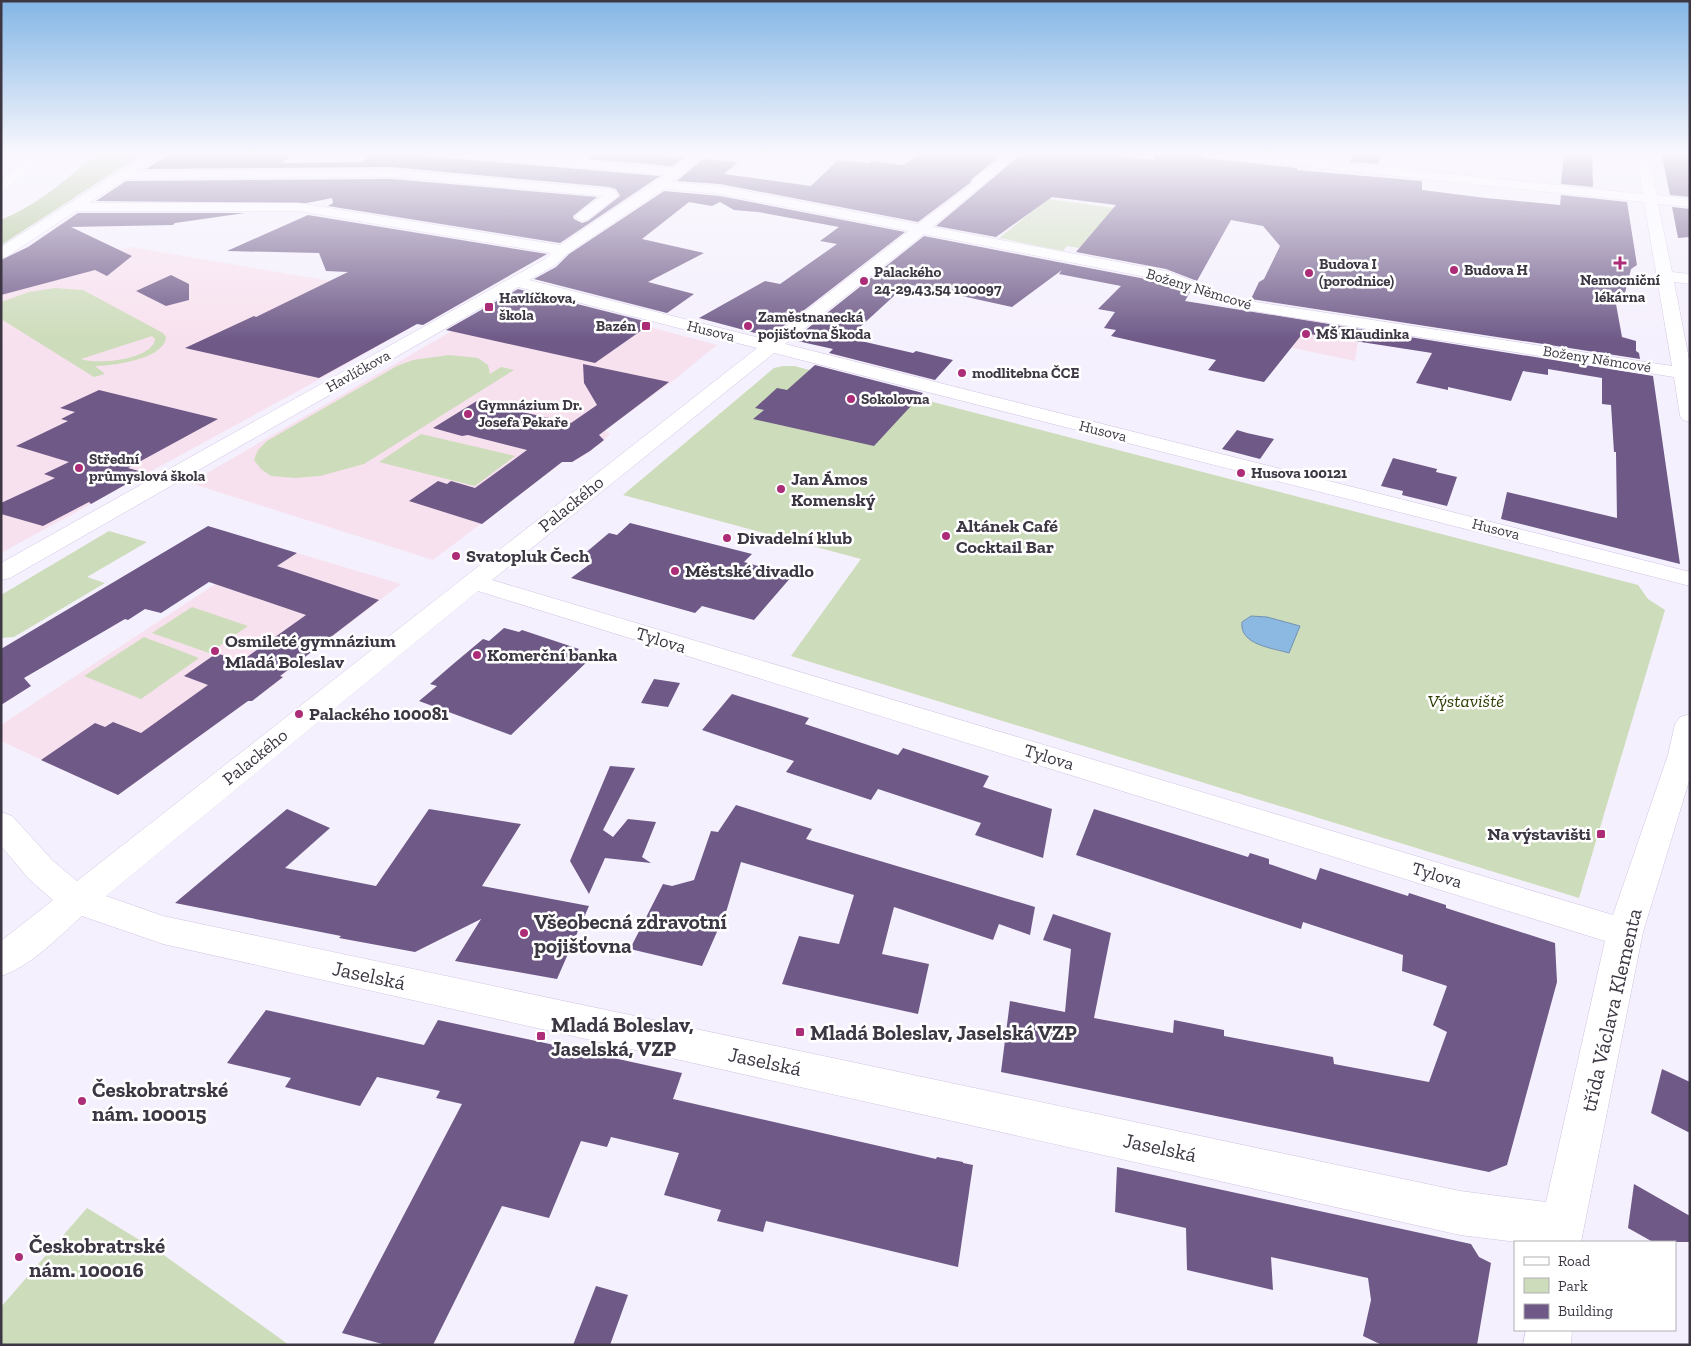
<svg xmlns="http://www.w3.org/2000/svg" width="1691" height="1346" viewBox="0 0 1691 1346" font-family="'Zilla Slab',serif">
  <rect width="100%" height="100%" fill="#f5f0fd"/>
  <g fill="#f8e1ee">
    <path d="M130 247 456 302 311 384 1 553V285Z"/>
    <path d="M519 292 717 345 670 383 605 430 610 434 599 445H595L591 451 573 462 564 461 433 560 190 483Z"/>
    <path d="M1263 313 1360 329 1355 361 1250 339Z"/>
    <path d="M264 552 287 559 297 553 401 584 281 676 284 677 252 701H248L118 795 1 741V725Z"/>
  </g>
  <g fill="#cddcba" fill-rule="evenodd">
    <path d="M1048 199 1129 210 1080 248 1067 246 1063 251 999 238Z"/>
    <path d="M55 288 83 290 163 333 166 337C165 359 112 366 95 366L105 374 94 377 1 319V302L29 292ZM152 336 155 339C153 360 96 365 81 359Z"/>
    <path d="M449 355 478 358 488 365 490 374 501 367 514 370 364 464 320 476 295 478 271 476 261 469 254 460 258 450 267 441 397 366 413 360Z"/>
    <path d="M783 366H794L1638 585 1648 599 1665 610 1579 898 791 656 861 559 623 495 774 368Z"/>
    <path d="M421 434 515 456 475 486 379 462Z"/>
    <path d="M109 531 147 542 87 577 105 583 14 637 1 638V595Z"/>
    <path d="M192 607 248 626 209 653 152 633Z"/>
    <path d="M144 637 199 658 141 699 84 676Z"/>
    <path d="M87 1208 161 1253 289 1345H1V1307Z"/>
  </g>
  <path fill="#acc28d" d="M100 152H145L1 245V220C43 202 65 179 100 152Z"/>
  <path fill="#8bb9e1" stroke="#7492b2" d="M1251 616 1267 617 1300 626 1289 653C1273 648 1239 645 1242 622Z"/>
  <g fill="#6e5987">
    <path d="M173 152H295L282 163 362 162 371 155 403 154 660 176 560 243 328 206 333 203 332 198 307 203 96 201 126 181 392 179 597 197 573 216 574 219 582 223 588 221 620 196 616 189 609 187 392 167 146 169Z"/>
    <path d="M599 152 632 153 684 158 673 166 588 159Z"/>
    <path d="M922 152H1005L972 179 970 183 918 222 720 184 677 181 703 159 738 162 724 174 811 186 838 160 869 163 871 161 903 165Z"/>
    <path d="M1024 152H1085L1154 160V152H1197L1205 158 1297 168V170L1422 181V190L1486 198 1560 205 1561 195 1627 202 1637 265 1631 269 1625 293H1614L1622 337 1636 341V351L1639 353 1640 359 1251 299 1259 282 1264 279 1280 246 1263 226 1231 220 1197 281 1166 269 1076 252 1116 205 1052 197 996 237 936 226Z"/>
    <path d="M1355 152H1384L1378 164 1350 162Z"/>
    <path d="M1564 152H1592L1593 187 1561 184Z"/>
    <path d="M1661 152H1690V197L1670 195Z"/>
    <path d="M664 191 720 196 905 232 772 335 759 334 699 318 765 281 780 284 837 244 820 241 839 227 758 212 734 210 720 202 712 206 689 202 642 239 704 253 648 282 694 294 667 313 534 279 556 267 569 254Z"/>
    <path d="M1672 207 1690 209V237L1678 238Z"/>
    <path d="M78 213H245L175 223 173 225 71 227 132 256 107 276 95 270 1 295V260L28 247Z"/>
    <path d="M308 215 547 254 423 325 417 324 319 378 185 348 254 316 256 317 348 272 326 271 319 253 227 251Z"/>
    <path d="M924 236 1161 282 1190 292 1185 301 1653 376 1680 564 1501 519 1507 492 1617 518 1616 452H1614L1611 405 1602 404V378L1548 369V375L1523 371 1511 401 1448 387V390L1416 383 1432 353 1303 333 1264 382 1208 370 1216 360 1111 336 1116 330 1104 328 1115 312 1098 309 1121 286 1059 274 1062 270 1012 307 907 284 848 338 913 353 916 351 953 360 935 380 829 353 833 349 793 340Z"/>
    <path d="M171 275 189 284V300L166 306 136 291Z"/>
    <path d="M518 289 652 323 595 363 446 330Z"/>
    <path d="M583 364 669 382 599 435 604 440 590 451 572 462H562L482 524 409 501 438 481 447 484 451 481 475 488 527 450 468 435 462 436 433 428 480 399 508 406 509 409 571 423 597 405 584 383Z"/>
    <path d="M815 365 923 393 874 446 753 419 764 410 755 408 777 388 787 390Z"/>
    <path d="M99 390 218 419 128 468 146 473 91 504 89 502 43 526 1 514V503L55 478 44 474 69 462 16 446 68 421 61 419 75 412 60 408Z"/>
    <path d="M1237 430 1247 433 1274 439 1260 459 1222 449Z"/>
    <path d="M1393 458 1437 469 1436 472 1457 477 1447 506 1402 495 1403 491 1381 486Z"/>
    <path d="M630 523 752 554 744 562 792 576 754 620 702 606 695 613 571 578 590 564 577 560 609 533 617 535Z"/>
    <path d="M208 526 297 553 277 566 379 600 280 676 283 677 252 701H248L118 795 41 760 95 723 105 727 113 722 141 733 208 685 184 676 217 653 240 662 306 615 209 582 161 613 145 609 128 620 125 619 24 678 31 686 1 705V649Z"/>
    <path d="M504 628 519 632 522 630 579 649 577 651 593 656 511 735 419 701 437 686 430 684 452 665 483 639 489 641Z"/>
    <path d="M654 679 680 683 668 707 641 703Z"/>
    <path d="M732 694 809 718 805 724 898 755 903 748 989 776 983 787 1052 809 1043 858 975 835 981 823 878 789 871 800 786 772 794 761 702 730Z"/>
    <path d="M610 766 635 768 603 830 613 837 628 819 656 822 642 857 651 863 605 858 589 894 570 861Z"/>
    <path d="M736 805 812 829 806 839 1035 907 1030 935 999 924 993 940 894 907 882 954 929 964 918 1014 782 984 799 936 839 944 854 895 741 862 727 909 702 966 630 949 663 884 672 886 694 880 711 831 718 832Z"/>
    <path d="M287 809 330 828 285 868 376 886 429 809 521 824 482 886 589 906 557 979 455 961 481 919 415 952 339 938 341 936 175 903Z"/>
    <path d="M1094 809 1248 857 1250 853 1269 859V864L1316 880 1320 868 1408 896 1409 893 1446 905V908L1555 943 1557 982 1507 1165 1489 1172 1001 1072 1010 1001 1065 1012 1071 949 1043 940 1053 914 1111 933 1094 1018 1173 1033 1174 1020 1224 1030V1036L1333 1057 1334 1064 1429 1082 1447 1032 1433 1025 1447 986 1402 971 1403 955 1303 922 1301 929 1076 855Z"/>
    <path d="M266 1010 424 1045 438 1020 536 1041 682 1073 673 1099 936 1159 937 1157 963 1162V1163L973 1165 958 1267 766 1221 763 1232 717 1221 721 1210 664 1195 679 1153 611 1137 607 1147 581 1141 549 1218 502 1206 433 1345H386L342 1333 462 1104 436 1098 440 1091 377 1077 360 1106 285 1087 291 1078 227 1063Z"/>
    <path d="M1662 1069 1690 1082V1133L1651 1113Z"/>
    <path d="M1117 1167 1471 1244 1479 1257 1491 1263 1477 1345H1382L1363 1336 1371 1300 1368 1278 1271 1257 1273 1290 1187 1270 1186 1228 1115 1212Z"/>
    <path d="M1634 1184 1690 1216V1242H1653L1628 1228Z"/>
    <path d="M596 1286 628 1295 610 1345H573Z"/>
  </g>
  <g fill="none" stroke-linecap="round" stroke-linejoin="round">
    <defs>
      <g id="minor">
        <path d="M34 152H47L6 190 1 191V180Z"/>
        <path d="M150 152H164L137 171 392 169 609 189 614 190 618 196 587 220 582 221 575 217 577 214 602 196 392 177 125 179 89 203H298L560 245 665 175 450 156 444 152H492L674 168 695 152H709L672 182 720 186 918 224 972 184 973 180 1008 152H1022L932 227 1166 271 1243 300 1672 366 1644 202 1205 156 1199 152H1241L1643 194 1636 152H1648L1657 195 1690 199V207L1658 204 1672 272 1690 274V284L1674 282 1690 364V422L1683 420 1680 416 1674 377 1240 309 1162 280 924 234 785 344 1690 572V586L774 353 492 580 1613 915 1668 755 1675 724 1680 717 1690 714V778L1643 932 1581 1242H1517L1460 1235 163 944 82 916C58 937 33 965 1 976V941L53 900 29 879 1 846V812L12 816 53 861 77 881 757 348 518 287 10 578 1 580V563L545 259 551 253 298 211H76L6 257 1 258V247ZM663 189 720 194 909 231 768 340 529 280 555 265 568 253ZM478 591 1605 941 1546 1202 1460 1191 163 916 106 896Z"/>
        <path d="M1526 1330H1572L1571 1345H1523Z"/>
      </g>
    </defs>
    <use href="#minor" stroke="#d1c4e3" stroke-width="1"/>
    <use href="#minor" fill="#fff" fill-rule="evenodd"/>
  </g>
  <linearGradient id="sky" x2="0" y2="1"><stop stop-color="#83b6e5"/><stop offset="0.45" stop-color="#faf8fe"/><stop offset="1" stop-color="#faf8fe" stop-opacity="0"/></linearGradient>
  <rect width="1691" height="341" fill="url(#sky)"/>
  <g fill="#ad2c77" stroke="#fff" stroke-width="2">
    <path d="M1617.5 255.5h5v5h5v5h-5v5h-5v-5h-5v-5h5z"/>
    <circle cx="1454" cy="270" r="5"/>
    <circle cx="1309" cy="273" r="5"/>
    <circle cx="864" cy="281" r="5"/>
    <rect x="484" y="302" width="10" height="10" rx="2.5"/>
    <rect x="641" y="321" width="10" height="10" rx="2.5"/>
    <circle cx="748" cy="326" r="5"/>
    <circle cx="1306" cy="334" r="5"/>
    <circle cx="962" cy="373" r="5"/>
    <circle cx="851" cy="399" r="5"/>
    <circle cx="468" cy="414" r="5"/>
    <circle cx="79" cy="468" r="5"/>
    <circle cx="1241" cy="473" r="5"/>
    <circle cx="781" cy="489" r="5"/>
    <circle cx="946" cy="536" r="5"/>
    <circle cx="727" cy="538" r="5"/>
    <circle cx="456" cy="556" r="5"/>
    <circle cx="675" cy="571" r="5"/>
    <circle cx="215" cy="651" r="5"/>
    <circle cx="477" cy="655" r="5"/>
    <circle cx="299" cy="714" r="5"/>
    <rect x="1596" y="829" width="10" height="10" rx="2.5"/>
    <circle cx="524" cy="933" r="5"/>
    <rect x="795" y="1027" width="10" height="10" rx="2.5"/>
    <rect x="536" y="1031" width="10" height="10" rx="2.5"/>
    <circle cx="82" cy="1101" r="5"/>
    <circle cx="19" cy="1257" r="5"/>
  </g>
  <g text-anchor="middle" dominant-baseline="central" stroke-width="5" stroke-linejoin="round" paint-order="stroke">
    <g font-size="15" font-weight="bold" fill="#3d3743" stroke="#fff" text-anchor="start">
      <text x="1319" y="264">Budova I<tspan x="1319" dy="17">(porodnice)</tspan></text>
      <text x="1464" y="270">Budova H</text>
      <text x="874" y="272">Palackého<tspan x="874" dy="17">24-29,43,54 100097</tspan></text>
      <text x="1620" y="280" text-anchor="middle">Nemocniční<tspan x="1620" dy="17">lékárna</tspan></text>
      <text x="499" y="298">Havlíčkova,<tspan x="499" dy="17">škola</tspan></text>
      <text x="758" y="317">Zaměstnanecká<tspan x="758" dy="17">pojišťovna Škoda</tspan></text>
      <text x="636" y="326" text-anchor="end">Bazén</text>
      <text x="1316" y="334">MŠ Klaudinka</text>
      <text x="972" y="373">modlitebna ČCE</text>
      <text x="861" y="399">Sokolovna</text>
      <text x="478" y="405">Gymnázium Dr.<tspan x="478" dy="17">Josefa Pekaře</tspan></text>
      <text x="89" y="459">Střední<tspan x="89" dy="17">průmyslová škola</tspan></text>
      <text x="1251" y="473">Husova 100121</text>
    </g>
    <g font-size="15" fill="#3d3743" stroke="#fff">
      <text transform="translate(1199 289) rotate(17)">Boženy Němcové</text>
      <text transform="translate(711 331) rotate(14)">Husova</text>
      <text transform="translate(1597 359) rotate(9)">Boženy Němcové</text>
      <text transform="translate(358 371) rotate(-29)">Havlíčkova</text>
      <text transform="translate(1103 431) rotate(14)">Husova</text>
      <text transform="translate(1496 529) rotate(14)">Husova</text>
    </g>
    <g font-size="18" font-weight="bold" fill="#3d3743" stroke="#fff" text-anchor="start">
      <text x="791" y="479">Jan Ámos<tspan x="791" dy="21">Komenský</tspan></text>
      <text x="956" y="526">Altánek Café<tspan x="956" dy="21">Cocktail Bar</tspan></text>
      <text x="737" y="538">Divadelní klub</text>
      <text x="466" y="556">Svatopluk Čech</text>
      <text x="685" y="571">Městské divadlo</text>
      <text x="225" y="641">Osmileté gymnázium<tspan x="225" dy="21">Mladá Boleslav</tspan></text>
      <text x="487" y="655">Komerční banka</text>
      <text x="309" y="714">Palackého 100081</text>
      <text x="1591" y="834" text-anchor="end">Na výstavišti</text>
    </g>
    <g font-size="18" fill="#3d3743" stroke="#fff">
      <text transform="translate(571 504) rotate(-39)">Palackého</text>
      <text transform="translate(661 640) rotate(17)">Tylova</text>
      <text transform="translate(255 757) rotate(-39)">Palackého</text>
      <text transform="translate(1049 757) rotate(17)">Tylova</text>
      <text transform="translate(1437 875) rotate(17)">Tylova</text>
    </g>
    <g font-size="18" font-style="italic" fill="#2c3e02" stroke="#fff">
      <text x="1466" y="701">Výstaviště</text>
    </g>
    <g font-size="21" font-weight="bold" fill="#3d3743" stroke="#fff" text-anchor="start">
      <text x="534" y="921">Všeobecná zdravotní<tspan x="534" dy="24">pojišťovna</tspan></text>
      <text x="551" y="1024">Mladá Boleslav,<tspan x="551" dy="24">Jaselská, VZP</tspan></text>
      <text x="810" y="1032">Mladá Boleslav, Jaselská VZP</text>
      <text x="92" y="1089">Českobratrské<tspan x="92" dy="24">nám. 100015</tspan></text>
      <text x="29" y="1245">Českobratrské<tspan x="29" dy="24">nám. 100016</tspan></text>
    </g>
    <g font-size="21" fill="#3d3743" stroke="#fff">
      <text transform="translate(369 975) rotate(12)">Jaselská</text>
      <text transform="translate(1611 1010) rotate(-77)">třída Václava Klementa</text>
      <text transform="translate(765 1061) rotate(12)">Jaselská</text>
      <text transform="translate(1160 1147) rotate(12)">Jaselská</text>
    </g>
  </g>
  <rect width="1691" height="1346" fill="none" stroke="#3d3743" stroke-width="5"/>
  <rect x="1514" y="1241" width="162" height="90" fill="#ffffff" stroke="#b1afb4"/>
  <rect x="1524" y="1257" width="25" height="8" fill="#ffffff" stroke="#b1afb4"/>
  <text x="1558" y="1266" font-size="15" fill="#3d3743">Road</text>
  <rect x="1524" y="1278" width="25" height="15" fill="#cddcba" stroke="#b1afb4"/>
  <text x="1558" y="1291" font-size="15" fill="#3d3743">Park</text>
  <rect x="1524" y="1304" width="25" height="15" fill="#6e5987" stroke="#b1afb4"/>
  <text x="1558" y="1316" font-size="15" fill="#3d3743">Building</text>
</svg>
